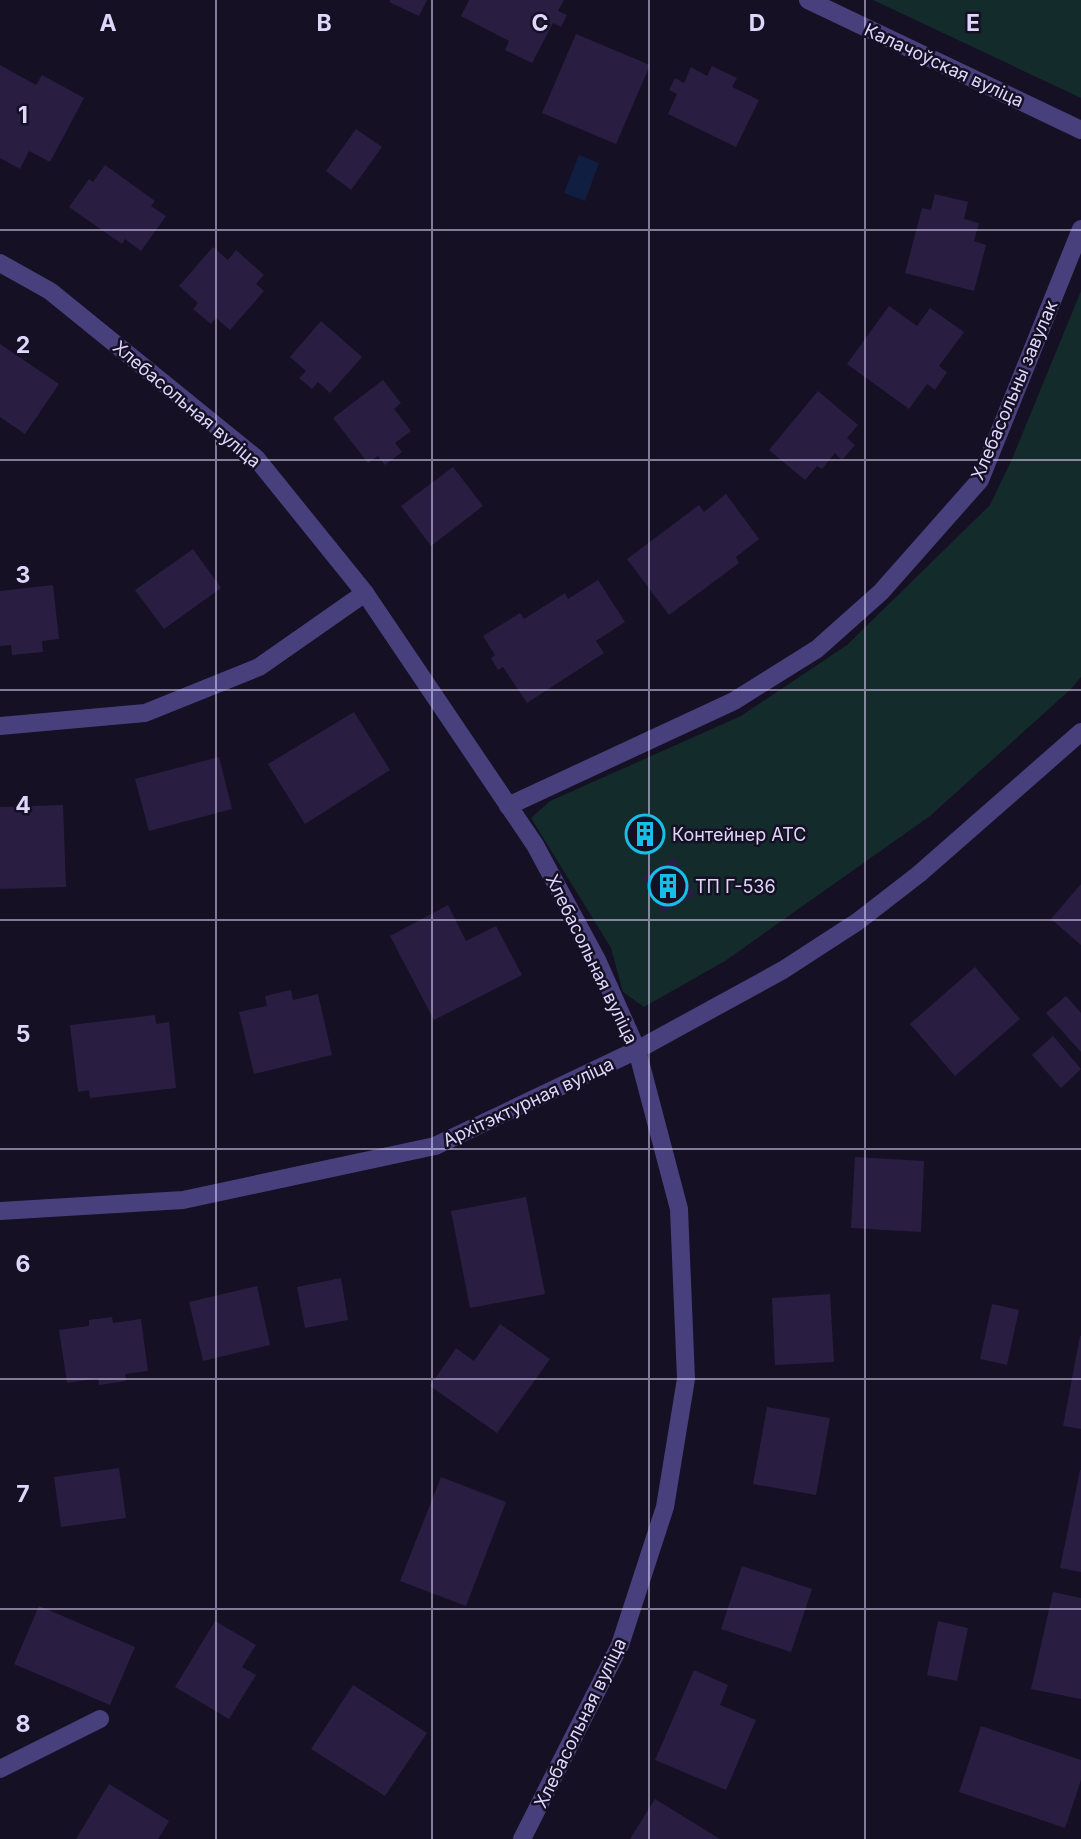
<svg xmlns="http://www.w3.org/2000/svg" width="1081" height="1839" viewBox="0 0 1081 1839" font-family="Inter,sans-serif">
  <rect width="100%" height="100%" fill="#151023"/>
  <g fill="#142b2c">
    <path d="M873 0H1081V98Z"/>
    <path d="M1081 291V677L1071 689 930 816 725 961 644 1007 623 992 611 948 531 818 550 801 741 716 847 645 990 505 1012 459Z"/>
  </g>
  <path fill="#101e42" d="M579 155 599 163 585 201 564 193Z"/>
  <g fill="#291e42">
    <path d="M390 0H427L419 16 389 2Z"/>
    <path d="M469 0H564L558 11 567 15 561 27 553 23 532 63 505 50 509 41 461 16Z"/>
    <path d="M576 34 650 65 616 144 542 113Z"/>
    <path d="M0 65 36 85 42 75 84 98 50 162 29 151 20 169 0 158Z"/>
    <path d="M712 66 737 78 732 87 759 100 736 147 668 114 677 94 669 90 675 78 684 83 691 67 707 76Z"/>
    <path d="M356 129 382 147 351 190 326 171Z"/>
    <path d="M105 165 155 201 151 206 166 216 141 251 125 239 122 244 69 207 89 179 93 182Z"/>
    <path d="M935 194 968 202 964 219 979 223 974 241 986 245 974 291 905 273 922 208 931 210Z"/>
    <path d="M213 247 228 260 236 250 264 275 256 284 264 291 230 330 216 318 211 324 193 309 198 303 179 286Z"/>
    <path d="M889 306 917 326 930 308 964 332 939 366 947 372 935 390 927 384 909 409 847 364Z"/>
    <path d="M321 321 362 357 330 393 318 382 312 389 299 378 306 371 290 357Z"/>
    <path d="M0 344 59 384 25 434 0 417Z"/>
    <path d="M383 380 401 403 394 409 411 431 395 443 402 452 385 465 378 456 368 463 333 418Z"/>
    <path d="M818 391 858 425 847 438 855 445 842 460 835 453 822 469 817 466 805 480 769 450Z"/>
    <path d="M453 467 483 506 431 546 401 506Z"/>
    <path d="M726 494 759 539 736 557 739 563 669 615 627 559 699 505 704 512Z"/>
    <path d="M193 549 221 588 164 629 135 590Z"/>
    <path d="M598 580 625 622 596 641 604 653 527 703 503 667 498 670 491 658 495 655 483 636 520 613 524 619 565 593 568 599Z"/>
    <path d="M53 585 59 639 42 641 43 652 12 655 11 645 0 646V591Z"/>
    <path d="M354 712 390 770 305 824 268 764Z"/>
    <path d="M219 757 232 809 149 831 135 779Z"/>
    <path d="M63 805 66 887 0 889V807Z"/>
    <path d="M654 818 663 831 636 849 627 836Z"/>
    <path d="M674 858 695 895 662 913 642 877Z"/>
    <path d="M1081 884V945L1051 919Z"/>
    <path d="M448 905 466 941 496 926 522 975 434 1020 390 936Z"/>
    <path d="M975 967 1020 1019 955 1076 910 1024Z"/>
    <path d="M291 990 293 1000 318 994 332 1055 254 1074 239 1012 267 1006 265 996Z"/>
    <path d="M1066 996 1081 1013V1052L1046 1013Z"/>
    <path d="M155 1015 156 1024 169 1022 176 1088 90 1098 89 1090 78 1092 70 1025Z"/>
    <path d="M1053 1036 1081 1069 1061 1088 1032 1055Z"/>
    <path d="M855 1157 924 1161 921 1232 851 1228Z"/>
    <path d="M526 1197 545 1294 470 1308 451 1211Z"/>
    <path d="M341 1278 348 1320 305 1328 297 1287Z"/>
    <path d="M257 1286 270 1345 203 1361 189 1302Z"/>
    <path d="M830 1294 834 1362 775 1365 772 1298Z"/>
    <path d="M992 1304 1019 1310 1007 1365 980 1359Z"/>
    <path d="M112 1317 113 1323 141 1319 148 1371 125 1374 126 1381 99 1385 98 1378 67 1383 59 1330 89 1326V1320Z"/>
    <path d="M500 1324 550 1359 497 1433 430 1386 456 1348 474 1361Z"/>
    <path d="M1080 1336H1081V1429L1063 1426Z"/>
    <path d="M767 1407 830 1418 816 1495 753 1484Z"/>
    <path d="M119 1468 126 1518 61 1527 54 1477Z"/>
    <path d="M1080 1470H1081V1572L1060 1568Z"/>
    <path d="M441 1477 506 1502 466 1606 400 1581Z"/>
    <path d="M742 1566 812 1589 791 1652 721 1629Z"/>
    <path d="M1053 1592 1081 1598V1699L1031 1689Z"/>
    <path d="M39 1606 135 1647 110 1705 14 1664Z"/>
    <path d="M215 1621 256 1645 242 1667 256 1675 229 1719 175 1687Z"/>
    <path d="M938 1621 968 1628 957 1681 927 1675Z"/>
    <path d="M694 1670 728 1685 720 1705 756 1720 726 1790 655 1760Z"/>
    <path d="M353 1685 427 1733 385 1796 311 1749Z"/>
    <path d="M981 1726 1081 1760V1780L1065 1828 959 1792Z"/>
    <path d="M109 1784 169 1821 158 1839H76Z"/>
    <path d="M655 1799 720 1839H630Z"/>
  </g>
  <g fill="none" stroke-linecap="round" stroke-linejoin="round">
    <path stroke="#48407d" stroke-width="18" d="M0 1769 100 1719"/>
    <g stroke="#48407d" stroke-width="18">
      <path d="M808 0 1081 130"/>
      <path d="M0 263 50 291 256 458 365 593 535 845 597 960 637 1050 679 1209 686 1379 665 1507 620 1645 522 1839"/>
      <path d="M0 726 145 713 259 667 365 593"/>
      <path d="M508 806 734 701 817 649 881 592 980 480 1081 229"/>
      <path d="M0 1211 183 1200 435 1146 637 1050 783 970 857 922 919 874 1081 732"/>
    </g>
  </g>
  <path fill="none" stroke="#ded6fb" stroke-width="2" stroke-opacity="0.55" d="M216 0V1839M432 0V1839M649 0V1839M865 0V1839M0 230H1081M0 460H1081M0 690H1081M0 920H1081M0 1149H1081M0 1379H1081M0 1609H1081"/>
  <defs>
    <symbol id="building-ring" viewBox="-11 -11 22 22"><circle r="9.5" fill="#151023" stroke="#15bfe8" stroke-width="1.5"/><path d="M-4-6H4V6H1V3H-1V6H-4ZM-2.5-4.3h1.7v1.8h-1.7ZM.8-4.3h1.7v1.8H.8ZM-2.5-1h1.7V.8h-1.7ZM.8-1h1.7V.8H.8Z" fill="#15bfe8"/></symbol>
  </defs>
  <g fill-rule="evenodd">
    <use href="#building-ring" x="623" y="812" width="44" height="44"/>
    <use href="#building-ring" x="646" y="864" width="44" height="44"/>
  </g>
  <g text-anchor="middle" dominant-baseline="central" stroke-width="5" stroke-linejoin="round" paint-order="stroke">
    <g font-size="18" fill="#ded6fb" stroke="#151023">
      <text transform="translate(944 65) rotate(25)">Калачоўская вуліца</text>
      <text transform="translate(1014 390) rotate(-67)">Хлебасольны завулак</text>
      <text transform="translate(187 404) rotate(40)">Хлебасольная вуліца</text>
      <text transform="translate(592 959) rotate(64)">Хлебасольная вуліца</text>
      <text transform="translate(528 1102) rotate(-25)">Архітэктурная вуліца</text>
      <text transform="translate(580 1723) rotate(-64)">Хлебасольная вуліца</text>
    </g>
    <g font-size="18" fill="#ded6fb" stroke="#151023" text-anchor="start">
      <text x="672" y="834">Контейнер АТС</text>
      <text x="695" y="886">ТП Г-536</text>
    </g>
  </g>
  <g font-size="23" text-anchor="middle" font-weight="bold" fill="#ded6fb" stroke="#151023" stroke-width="5" stroke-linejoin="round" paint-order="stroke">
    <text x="108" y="31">A</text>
    <text x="324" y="31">B</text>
    <text x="540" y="31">C</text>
    <text x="757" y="31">D</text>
    <text x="973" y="31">E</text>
    <text x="23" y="123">1</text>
    <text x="23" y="353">2</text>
    <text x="23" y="583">3</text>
    <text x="23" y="813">4</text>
    <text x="23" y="1042">5</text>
    <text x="23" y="1272">6</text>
    <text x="23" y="1502">7</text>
    <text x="23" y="1732">8</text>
  </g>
</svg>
